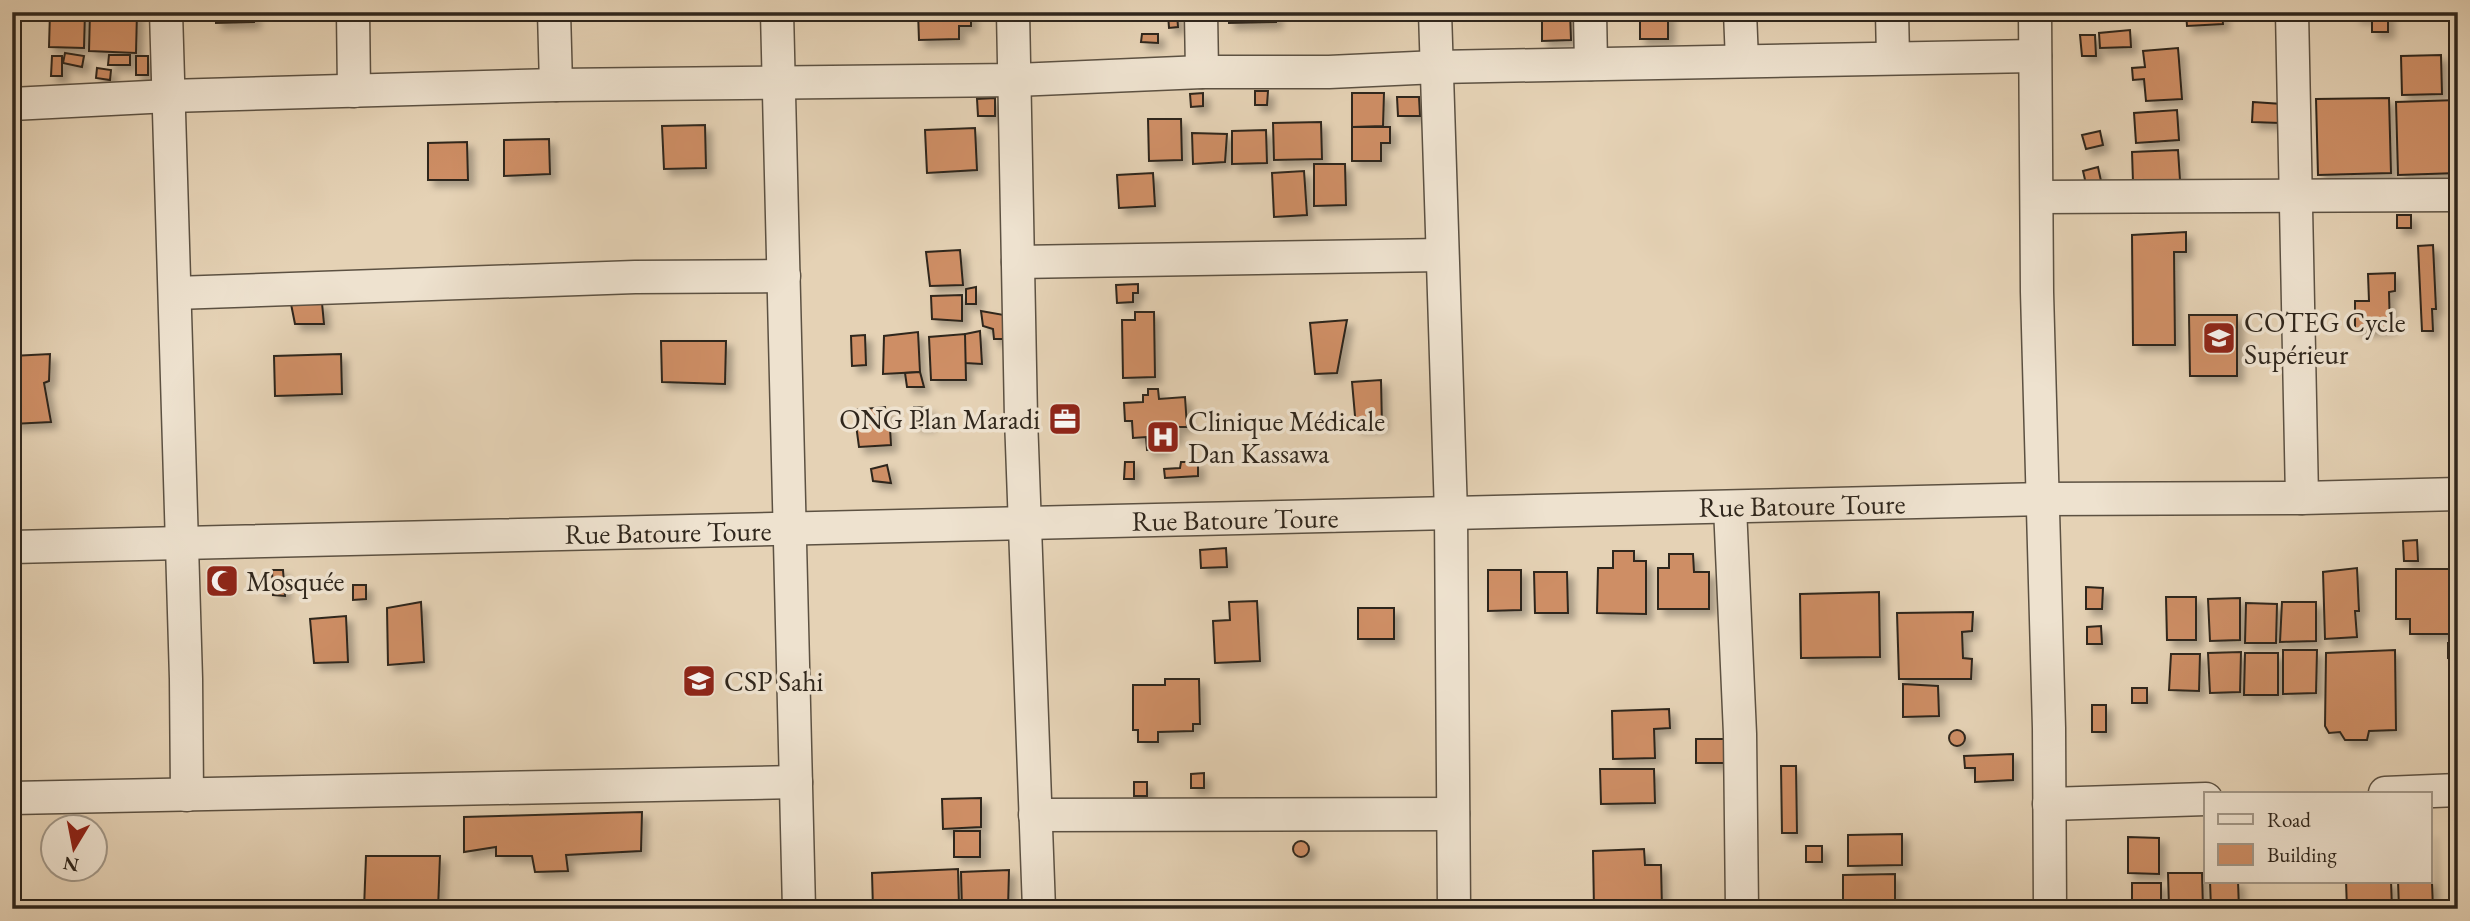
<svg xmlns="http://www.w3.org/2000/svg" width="2470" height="921" viewBox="0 0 2470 921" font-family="'EB Garamond',serif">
  <defs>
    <filter id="shadow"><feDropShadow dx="6" dy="6" stdDeviation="3.5" flood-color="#0004"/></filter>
  </defs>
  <rect width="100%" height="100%" fill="#e5d2b5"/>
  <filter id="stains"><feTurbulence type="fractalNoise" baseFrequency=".00286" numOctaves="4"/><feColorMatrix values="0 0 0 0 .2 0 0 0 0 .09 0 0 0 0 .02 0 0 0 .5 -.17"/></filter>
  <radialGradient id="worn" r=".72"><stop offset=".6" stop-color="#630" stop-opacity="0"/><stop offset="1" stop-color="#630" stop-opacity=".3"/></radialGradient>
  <g fill="#ce8e65" stroke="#2f261c" stroke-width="2" filter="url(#shadow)">
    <path d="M50 12H85L84 48 49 47Z"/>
    <path d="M90 12H137L136 53 89 51Z"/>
    <path d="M216 12H254V22L216 23Z"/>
    <path d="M918 12H971V26H959V39L919 40Z"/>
    <path d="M1229 12H1276V22L1229 23Z"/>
    <path d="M1542 12H1570L1571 40 1542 41Z"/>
    <rect x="1640" y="12" width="28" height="27"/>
    <path d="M2186 12H2222L2223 24 2187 26Z"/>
    <path d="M2355 12H2388V32H2372V17H2355Z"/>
    <path d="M1177 13 1178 27 1169 28 1168 14Z"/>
    <path d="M2130 30 2131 47 2100 48 2099 33Z"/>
    <path d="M1142 34H1158V43L1141 42Z"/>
    <path d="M2080 35H2095L2096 56H2082Z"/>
    <path d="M2178 48 2182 99 2146 101 2144 79 2133 80 2132 68 2145 67 2143 51Z"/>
    <path d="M65 53 84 56 82 67 63 63Z"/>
    <path d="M109 55H130V65H108Z"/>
    <path d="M2441 55 2442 94 2402 95 2401 56Z"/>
    <path d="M52 56H62V76H51Z"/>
    <rect x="136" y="56" width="12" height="19"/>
    <path d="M97 68 111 70 110 80 96 78Z"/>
    <path d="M1255 91H1268L1267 105H1255Z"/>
    <path d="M1203 93V106L1191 107 1190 94Z"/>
    <path d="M1352 93H1384L1383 126 1352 127Z"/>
    <path d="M1397 97H1419L1420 116H1398Z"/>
    <path d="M995 98V116H978L977 99Z"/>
    <path d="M2389 98 2391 173 2318 175 2316 99Z"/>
    <path d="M2458 100V173L2398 175 2396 102Z"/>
    <path d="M2253 102 2282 104 2280 123 2252 122Z"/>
    <path d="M2177 110 2179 140 2136 143 2134 113Z"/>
    <path d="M1148 119H1181L1182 160 1149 161Z"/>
    <path d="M1321 122 1322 159 1274 160 1273 123Z"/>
    <path d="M705 125 706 168 664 169 662 126Z"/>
    <path d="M1352 127H1390V143H1381V161H1352Z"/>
    <path d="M975 128 977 170 927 173 925 130Z"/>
    <path d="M1266 130 1267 163 1232 164V131Z"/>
    <path d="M2100 131 2103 145 2086 149 2082 135Z"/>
    <path d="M1192 133 1227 134 1225 162 1193 164Z"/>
    <path d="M549 139 550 174 504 176V140Z"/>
    <path d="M467 142 468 180H428V143Z"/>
    <path d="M2178 150 2180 180 2133 182 2132 152Z"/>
    <path d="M1314 164H1345L1346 205 1314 206Z"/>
    <path d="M2098 167 2101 181 2086 184 2083 171Z"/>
    <path d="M1304 171 1307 215 1274 217 1272 173Z"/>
    <path d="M1153 173 1155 206 1119 208 1117 175Z"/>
    <rect x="2397" y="215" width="14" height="13"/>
    <path d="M2186 232V252H2174L2175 345H2133L2132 235Z"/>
    <path d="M2433 245 2436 309H2432L2433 331H2422L2418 246Z"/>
    <path d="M960 250 963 285 930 286 926 252Z"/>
    <path d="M2395 273V291L2389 292 2390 328 2355 330V301H2369L2368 274Z"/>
    <path d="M1138 284V293H1133V302L1117 303 1116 285Z"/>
    <path d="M976 287V304H966V289Z"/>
    <path d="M962 295V321L932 319 931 296Z"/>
    <path d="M322 303 324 324H295L291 304Z"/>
    <path d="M981 311 1004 315 1005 339H994L993 329 983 326Z"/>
    <path d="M1135 312H1154L1155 377 1123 378 1122 320H1135Z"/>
    <path d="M2189 315H2237V376H2190Z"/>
    <path d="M1347 320 1337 373 1315 374 1310 323Z"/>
    <path d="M980 331 982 364 965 363V334Z"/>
    <path d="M918 332 920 372 883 374 884 336Z"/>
    <path d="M965 334 966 380H931L929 337Z"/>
    <path d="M865 335 866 365 852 366 851 336Z"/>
    <path d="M661 341H726L725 384 662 382Z"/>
    <path d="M50 354 49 381 44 383 51 422 12 424V356Z"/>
    <path d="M341 354 342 394 275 396 274 356Z"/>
    <path d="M920 372 924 387H907L905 373Z"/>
    <path d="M1381 380 1382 426 1356 427 1352 382Z"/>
    <path d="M1148 389H1158L1159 399 1185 397 1187 427H1176L1177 438 1163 439 1164 449 1147 450 1146 437 1133 438 1132 421H1125L1124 403 1143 402V395H1148Z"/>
    <path d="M885 407 887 424 890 428 891 445 859 447 854 410Z"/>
    <path d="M914 407 929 408V425H914Z"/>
    <path d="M1125 462H1134V479H1124Z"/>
    <path d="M1181 462H1198V476L1165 478 1164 469 1180 468Z"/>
    <path d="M887 465 891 483 873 481 871 469Z"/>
    <path d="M2417 540 2418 561H2404L2403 541Z"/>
    <path d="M1226 548 1227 567 1201 568 1200 550Z"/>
    <path d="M1613 551H1634V561H1646V614L1597 613 1598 568H1613Z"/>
    <path d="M1669 554H1693L1694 572H1709V609H1658V568H1669Z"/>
    <path d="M2357 568 2359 611H2355L2357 637 2325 639 2323 572Z"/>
    <path d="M2396 569H2458V634H2410V619H2396Z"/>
    <path d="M272 570H283L285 596 273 595Z"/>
    <path d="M1488 570H1521V610L1488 611Z"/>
    <path d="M1534 572H1567L1568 613H1535Z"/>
    <path d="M353 585H366V599L353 600Z"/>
    <path d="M2086 587 2103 588 2102 609H2086Z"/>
    <path d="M1879 592 1880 657 1801 658 1800 594Z"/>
    <path d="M2166 597H2196V640H2167Z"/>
    <path d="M2240 598V640L2210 641 2208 599Z"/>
    <path d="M1257 601 1260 661 1215 663 1213 621 1230 620 1229 602Z"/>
    <path d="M421 602 424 662 388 665 387 608Z"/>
    <path d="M2282 602H2316V641L2280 642Z"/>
    <path d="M2246 603 2277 604 2276 643H2245Z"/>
    <rect x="1358" y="608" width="36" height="31"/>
    <path d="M1973 612 1972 631 1962 632 1963 658 1972 659 1971 679H1899L1897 613Z"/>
    <path d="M346 616 348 662 314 663 310 619Z"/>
    <path d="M2101 626 2102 644H2087V627Z"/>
    <rect x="2448" y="643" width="10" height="15"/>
    <path d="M2283 650H2317L2316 693 2283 694Z"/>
    <path d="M2395 650 2396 730 2369 731 2367 740H2345L2340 732 2329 733 2325 726 2326 653Z"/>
    <path d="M2241 652 2240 692 2210 693 2208 653Z"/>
    <path d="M2245 653H2278V695H2244Z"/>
    <path d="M2171 654H2200L2199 691 2169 690Z"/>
    <path d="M1165 679H1199L1200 724H1193V731L1158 732V742H1138V730H1133V685H1165Z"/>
    <path d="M1903 684 1938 686 1939 716 1903 717Z"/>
    <rect x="2132" y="688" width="15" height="15"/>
    <rect x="2092" y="705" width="14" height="27"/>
    <path d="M1669 709 1670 728 1654 729 1655 758 1613 759 1612 711Z"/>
    <circle cx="1957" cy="738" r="8"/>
    <path d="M1696 739H1725L1726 763H1696Z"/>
    <path d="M2013 754V780L1975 782V768H1965L1964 756Z"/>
    <path d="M1781 766H1796L1797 833H1782Z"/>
    <path d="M1600 769H1654L1655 803 1601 804Z"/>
    <path d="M1204 773V788H1191V774Z"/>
    <rect x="1134" y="782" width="13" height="14"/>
    <path d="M981 798V827L943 829 942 799Z"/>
    <path d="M642 812 641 851 566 855 568 871 535 872 532 856H496V847L464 852V817Z"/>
    <rect x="954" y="831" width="26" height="26"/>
    <path d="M2430 831 2433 909H2399L2398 881H2430Z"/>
    <path d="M1902 834V865L1848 866V835Z"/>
    <path d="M2128 837 2159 838V874L2128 873Z"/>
    <circle cx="1301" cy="849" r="8"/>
    <rect x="1806" y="846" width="16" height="16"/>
    <path d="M1644 849 1645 865H1661L1662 909H1594L1593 851Z"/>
    <path d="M366 856H440L438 909H364Z"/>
    <path d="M958 869 959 906 873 909 872 873Z"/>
    <path d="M1009 870 1008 909H962L961 872Z"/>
    <path d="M2168 873H2202L2203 909H2169Z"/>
    <path d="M1895 874V905H1843V875Z"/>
    <path d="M2210 881H2238L2239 909H2211Z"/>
    <path d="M2346 881H2391L2392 909H2347Z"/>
    <rect x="2132" y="883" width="29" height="26"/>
  </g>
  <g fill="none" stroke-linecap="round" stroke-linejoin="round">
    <defs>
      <g id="minor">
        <path d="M166 12 186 679 187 795"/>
        <path d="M353 12 354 91"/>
        <path d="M554 12 556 85"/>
        <path d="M777 12 799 909"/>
        <path d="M1013 12 1021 418 1039 909"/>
        <path d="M1201 12 1202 72"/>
        <path d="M1435 12 1451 514 1454 909"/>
        <path d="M1590 12 1591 64"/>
        <path d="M1740 12 1742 61"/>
        <path d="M1892 12 1893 58"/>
        <path d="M2035 12 2037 292 2049 728 2050 909"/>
        <path d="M2292 12 2302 498"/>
        <path d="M12 104 169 96 556 85 1015 80 1202 72H1329L1437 67 2035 56"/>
        <path d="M2037 197 2458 195"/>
        <path d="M1018 262 1441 255"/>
        <path d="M175 293 635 277 784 276"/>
        <path d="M1730 507 1740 734 1742 909"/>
        <path d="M12 547 2042 499 2302 498 2458 494"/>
        <path d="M2385 793 2458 790"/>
        <path d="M12 798 796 782"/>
        <path d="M2049 804 2206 799"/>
        <path d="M1035 815 1453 814"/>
      </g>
    </defs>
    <use href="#minor" stroke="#5c5142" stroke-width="35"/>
    <use href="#minor" stroke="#eee2cf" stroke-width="32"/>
  </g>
  <defs>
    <symbol id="university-square" viewBox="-11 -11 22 22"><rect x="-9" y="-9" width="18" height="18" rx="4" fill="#8f2418" stroke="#eee2cf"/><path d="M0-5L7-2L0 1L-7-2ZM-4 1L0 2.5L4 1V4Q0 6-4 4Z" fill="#fff"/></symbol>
    <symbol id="office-square" viewBox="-11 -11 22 22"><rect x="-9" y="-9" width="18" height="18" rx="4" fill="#8f2418" stroke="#eee2cf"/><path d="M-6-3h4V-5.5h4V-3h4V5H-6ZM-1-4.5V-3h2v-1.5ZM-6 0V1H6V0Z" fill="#fff"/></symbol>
    <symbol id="hospital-square" viewBox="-11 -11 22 22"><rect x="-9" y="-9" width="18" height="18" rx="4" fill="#8f2418" stroke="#eee2cf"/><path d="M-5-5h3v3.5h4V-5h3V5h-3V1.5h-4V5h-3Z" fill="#fff"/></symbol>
    <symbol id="mosque-square" viewBox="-11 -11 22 22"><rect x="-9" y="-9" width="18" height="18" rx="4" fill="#8f2418" stroke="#eee2cf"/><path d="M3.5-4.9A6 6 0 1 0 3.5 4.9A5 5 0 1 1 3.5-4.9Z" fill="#fff"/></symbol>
    <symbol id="school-square" viewBox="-11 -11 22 22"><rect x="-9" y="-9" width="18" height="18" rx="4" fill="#8f2418" stroke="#eee2cf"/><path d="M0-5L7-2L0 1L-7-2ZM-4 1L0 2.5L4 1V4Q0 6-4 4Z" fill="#fff"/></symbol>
  </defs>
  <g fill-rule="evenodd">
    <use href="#university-square" x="2200" y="319" width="38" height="38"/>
    <use href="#office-square" x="1046" y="400" width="38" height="38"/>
    <use href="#hospital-square" x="1144" y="418" width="38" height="38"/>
    <use href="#mosque-square" x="203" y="562" width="38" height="38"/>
    <use href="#school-square" x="680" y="662" width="38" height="38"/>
  </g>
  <g text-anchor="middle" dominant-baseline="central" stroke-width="7" stroke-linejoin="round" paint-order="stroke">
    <g font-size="28" fill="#2f261c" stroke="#eee2cf" text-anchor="start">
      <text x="2244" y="322">COTEG Cycle<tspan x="2244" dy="32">Supérieur</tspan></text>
      <text x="1040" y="419" text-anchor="end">ONG Plan Maradi</text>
      <text x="1188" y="421">Clinique Médicale<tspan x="1188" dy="32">Dan Kassawa</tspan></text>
      <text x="246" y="581">Mosquée</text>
      <text x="724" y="681">CSP Sahi</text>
    </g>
    <g font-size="28" fill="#2f261c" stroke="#eee2cf">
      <text transform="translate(1802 505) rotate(-1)">Rue Batoure Toure</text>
      <text transform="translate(1235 519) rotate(-1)">Rue Batoure Toure</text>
      <text transform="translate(668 532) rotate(-1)">Rue Batoure Toure</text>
    </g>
  </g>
  <rect width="2470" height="921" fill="none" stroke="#e5d2b5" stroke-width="42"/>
  <rect x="14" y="14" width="2442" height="893" fill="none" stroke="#2f261c" stroke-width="3.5"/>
  <rect x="21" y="21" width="2428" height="879" fill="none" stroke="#2f261c" stroke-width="2"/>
  <rect x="2204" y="792" width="228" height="91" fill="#eee2cf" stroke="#a29787" stroke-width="2"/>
  <rect x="2218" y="814" width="35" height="10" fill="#eee2cf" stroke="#a29787" stroke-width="2"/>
  <text x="2267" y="827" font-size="21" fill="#2f261c">Road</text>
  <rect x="2218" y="844" width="35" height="21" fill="#ce8e65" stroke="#a29787" stroke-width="2"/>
  <text x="2267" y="862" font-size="21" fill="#2f261c">Building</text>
  <g transform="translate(74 848) rotate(190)"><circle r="33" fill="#eee2cf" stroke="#a29787" stroke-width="2"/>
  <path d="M0-5L12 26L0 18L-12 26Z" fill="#8f2418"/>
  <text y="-10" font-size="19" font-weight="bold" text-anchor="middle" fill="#2f261c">N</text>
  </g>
  <rect width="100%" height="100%" filter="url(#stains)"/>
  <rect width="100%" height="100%" fill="url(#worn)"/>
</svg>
